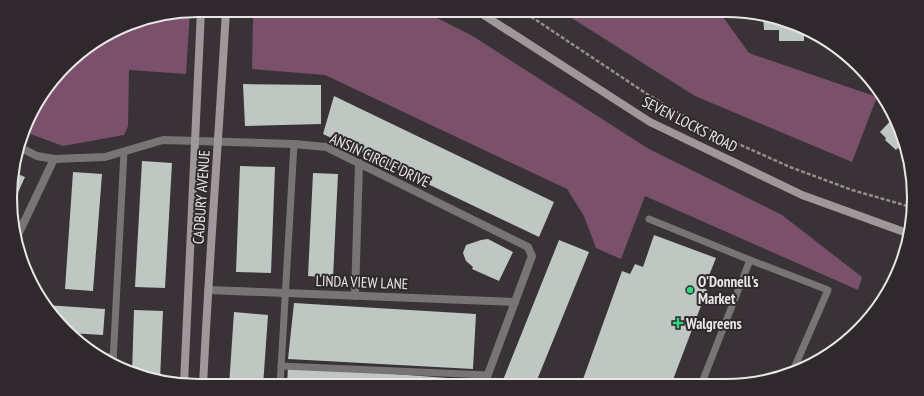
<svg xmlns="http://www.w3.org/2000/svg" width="924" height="396" viewBox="0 0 924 396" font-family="'PT Sans Narrow',sans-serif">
  <rect width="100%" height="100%" fill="#393236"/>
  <g fill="#7a506a">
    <path d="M255 10H421L471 35 649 149 782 215 862 277 858 290 645 196 621 259 596 248 584 216 567 189 325 75 252 69 253 18Z"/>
    <path d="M559 10H718L749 53 877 97 852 162 695 96Z"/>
    <path d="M190 11 186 74 129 70 128 126 124 135 63 146 25 132 35 104 74 57 137 20Z"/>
  </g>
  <g fill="#bec7c1">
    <path d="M763 16 787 20 804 30V41H779V30H764Z"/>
    <path d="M243 84 321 85V124L245 126Z"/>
    <path d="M334 96 554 202 539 237 323 134Z"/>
    <path d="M895 116 905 155 898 148 896 150 885 140 886 138 880 132Z"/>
    <path d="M142 161 172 163 165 288 135 287Z"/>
    <path d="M240 166 275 167 271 273 236 272Z"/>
    <path d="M13 172 25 177 12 206Z"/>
    <path d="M73 172 102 174 93 291 65 289Z"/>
    <path d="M313 173 338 174 333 278 308 276Z"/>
    <path d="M654 235 716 258 704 288 707 290 671 385H587L588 384 582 382 622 271 630 274 635 264 643 267Z"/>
    <path d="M488 239 513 252 499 281 472 269 473 267 466 261 463 253 466 245 481 240Z"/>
    <path d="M559 240 589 252 535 385H501Z"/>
    <path d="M294 303 476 314 473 369 288 359Z"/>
    <path d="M46 305 105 309 103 335 69 333Z"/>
    <path d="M134 310 163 311 160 380 137 376 132 373Z"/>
    <path d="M234 312 268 315 263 386H229Z"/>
    <path d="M288 366 461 379V385L287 386Z"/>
  </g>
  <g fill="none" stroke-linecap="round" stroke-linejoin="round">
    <path stroke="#938d90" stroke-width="2.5" stroke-dasharray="4 2" stroke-linecap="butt" d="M521 10 647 94 689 119 734 142 790 167 852 190 911 207"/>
    <g stroke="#787476" stroke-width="7">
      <path d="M649 219 750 260"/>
      <path d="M12 223 21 227"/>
      <path d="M103 356 113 357"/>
      <path d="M113 362 124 152"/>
      <path d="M281 366 488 375"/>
      <path d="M701 385 750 260 828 290 792 373"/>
      <path d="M280 386 294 144"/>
    </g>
    <g stroke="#787476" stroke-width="8">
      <path d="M19 147 37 156 54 159 105 157 163 140 294 144 326 147 528 247 532 256 484 385"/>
      <path d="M17 237 54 159"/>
      <path d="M208 290 515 302"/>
      <path d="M355 296 359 163"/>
    </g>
    <g stroke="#9e979b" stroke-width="8">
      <path d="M476 10 650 122 802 195 907 233"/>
      <path d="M184 384 201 10"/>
      <path d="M203 386C209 261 219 135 226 10"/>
    </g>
  </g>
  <g fill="#2ed883" stroke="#2f282c" stroke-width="1.5">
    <circle cx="690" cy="290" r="4"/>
    <path d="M676 317h4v4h4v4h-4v4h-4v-4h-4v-4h4z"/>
  </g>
  <g text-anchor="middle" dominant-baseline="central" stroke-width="4" stroke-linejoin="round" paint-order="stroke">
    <g font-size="15" fill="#eae5e7" stroke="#2f282c">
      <text transform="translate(690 124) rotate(27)">SEVEN LOCKS ROAD</text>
      <text transform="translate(380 160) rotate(25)">ANSIN CIRCLE DRIVE</text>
      <text transform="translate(201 197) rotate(-86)">CADBURY AVENUE</text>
      <text transform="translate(362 282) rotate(2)">LINDA VIEW LANE</text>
    </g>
    <g font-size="15" font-weight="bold" fill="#eae5e7" stroke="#2f282c" text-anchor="start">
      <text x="698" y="281">O'Donnell's<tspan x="698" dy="17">Market</tspan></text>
      <text x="686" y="323">Walgreens</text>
    </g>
  </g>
  <path d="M0 0H924V396H0ZM198 17H726A181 181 0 0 1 907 198V198A181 181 0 0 1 726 379H198A181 181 0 0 1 17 198V198A181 181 0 0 1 198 17Z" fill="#2f282c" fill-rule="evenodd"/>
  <path fill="none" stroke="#eae5e7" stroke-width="2" d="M198 17H726A181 181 0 0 1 907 198V198A181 181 0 0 1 726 379H198A181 181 0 0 1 17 198V198A181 181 0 0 1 198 17Z"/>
</svg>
